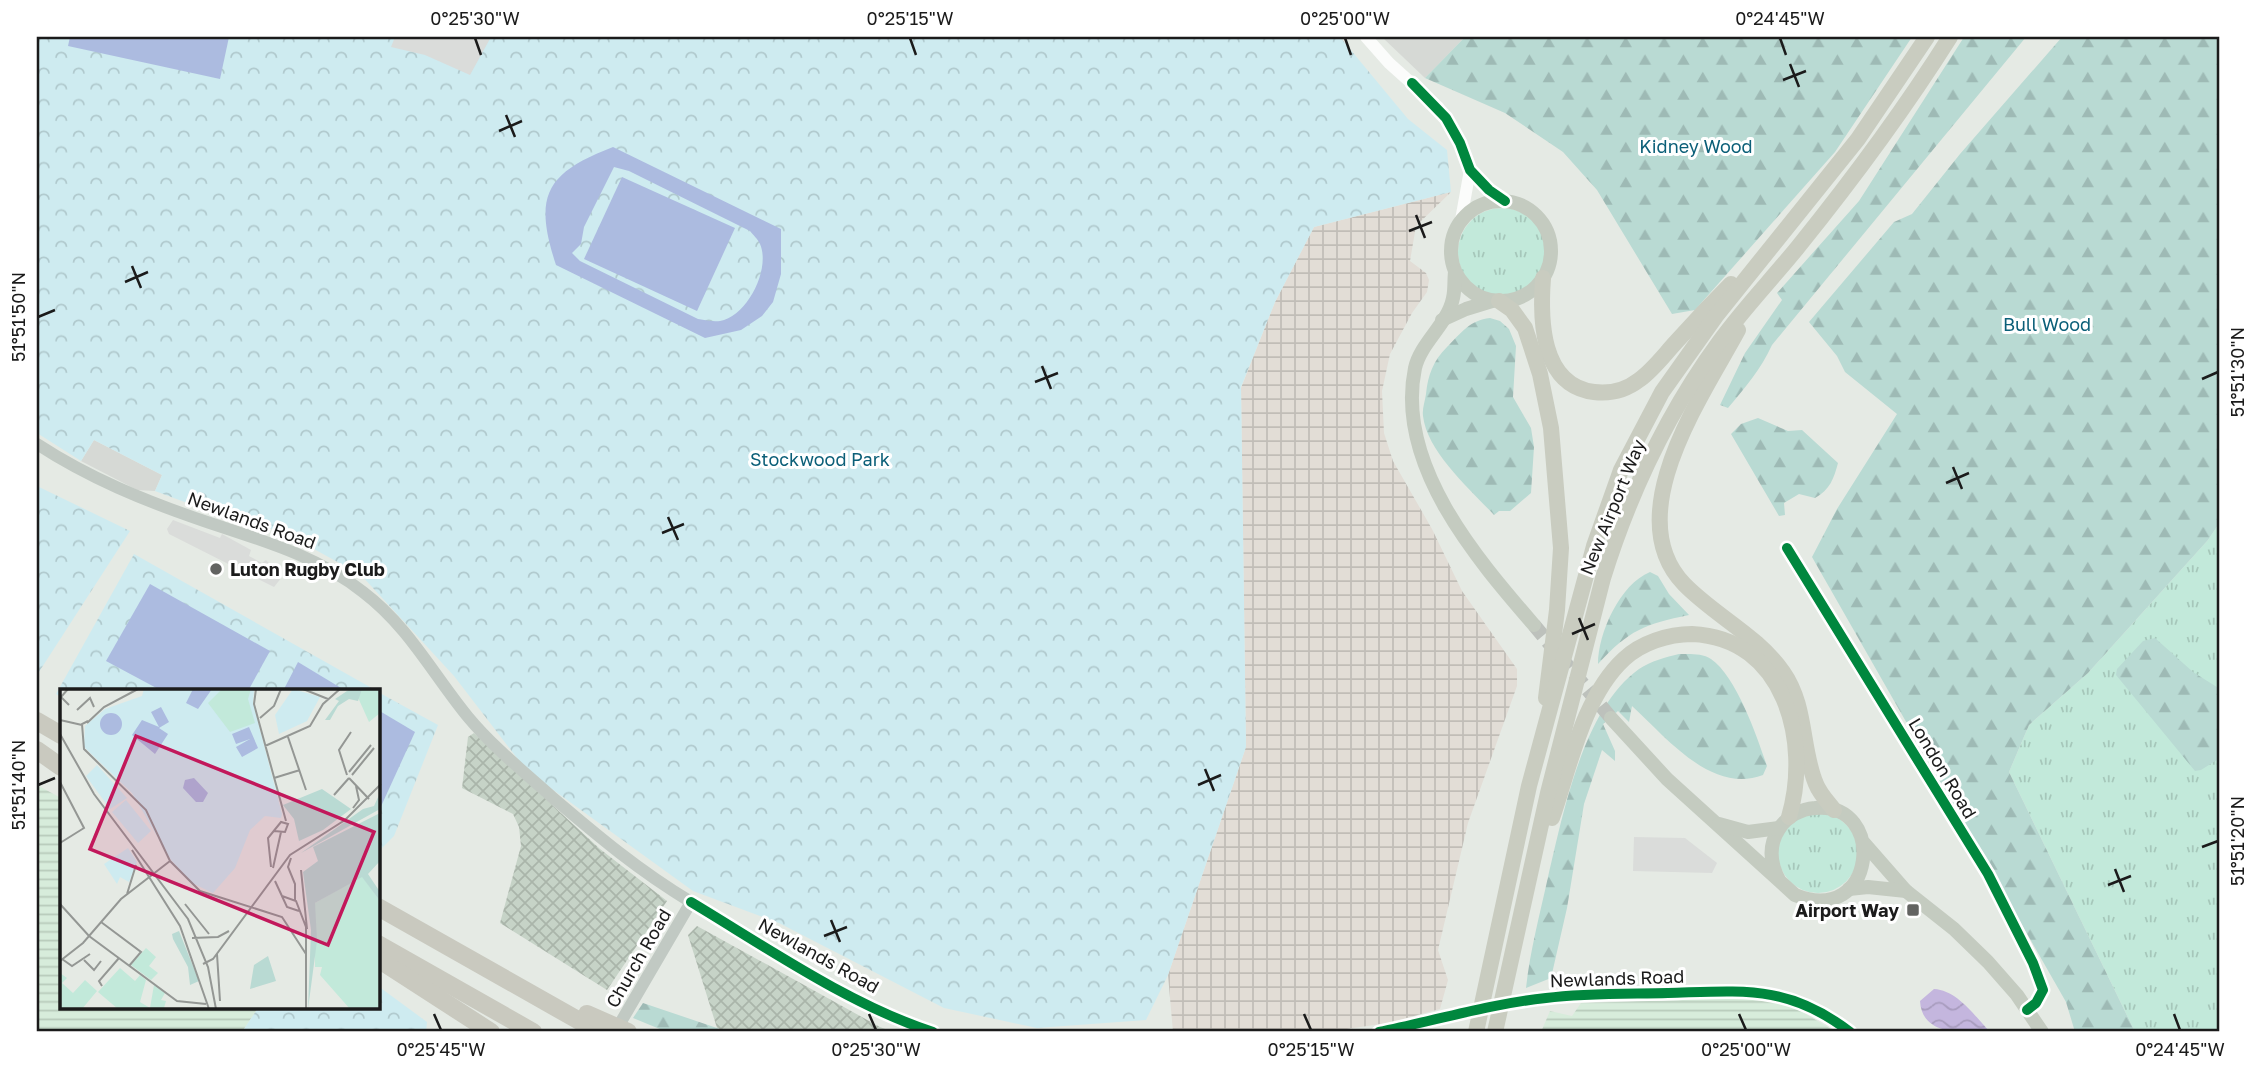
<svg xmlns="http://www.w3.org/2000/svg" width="2257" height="1069" viewBox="0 0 2257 1069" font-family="'Golos Text',sans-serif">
  <defs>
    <pattern id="industrial-grid" width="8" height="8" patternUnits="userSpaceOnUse" patternTransform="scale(1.75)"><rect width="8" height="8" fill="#e2ddd6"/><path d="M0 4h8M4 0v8" fill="none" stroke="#c1bdb7"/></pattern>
    <pattern id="construction-cross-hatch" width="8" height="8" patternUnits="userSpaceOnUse" patternTransform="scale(1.75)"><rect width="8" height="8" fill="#c6d3c7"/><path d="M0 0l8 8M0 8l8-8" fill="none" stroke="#aab5aa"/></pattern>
    <pattern id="farmland-rules" width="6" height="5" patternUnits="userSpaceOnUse" patternTransform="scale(1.75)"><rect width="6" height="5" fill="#d7ecdb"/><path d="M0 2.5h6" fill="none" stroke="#b8cabb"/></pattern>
    <pattern id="grass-tufts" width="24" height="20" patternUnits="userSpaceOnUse" patternTransform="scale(1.75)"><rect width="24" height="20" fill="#c2e9da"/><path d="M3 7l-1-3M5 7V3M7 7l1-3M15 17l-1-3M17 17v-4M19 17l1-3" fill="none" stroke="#a6c7ba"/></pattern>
    <pattern id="forest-firs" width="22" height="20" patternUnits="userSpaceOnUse" patternTransform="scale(1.75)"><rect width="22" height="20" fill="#b9dad3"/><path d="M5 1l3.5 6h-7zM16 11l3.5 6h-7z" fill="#9ebab5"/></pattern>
    <pattern id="park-crowns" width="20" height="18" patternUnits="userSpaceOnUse" patternTransform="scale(1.75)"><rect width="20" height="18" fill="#ceebf0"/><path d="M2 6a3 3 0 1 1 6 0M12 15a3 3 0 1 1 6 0" fill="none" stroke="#b0c9cd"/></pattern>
    <pattern id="water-waves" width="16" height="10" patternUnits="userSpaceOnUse" patternTransform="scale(1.75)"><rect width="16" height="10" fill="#c4b6de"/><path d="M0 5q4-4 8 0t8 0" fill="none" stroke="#a89cbe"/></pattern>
  </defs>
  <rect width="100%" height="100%" fill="#e5eae4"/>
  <g fill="#d6d9d5">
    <path d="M1382 37H1465L1425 78Z"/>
    <path d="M94 440 162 475 155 491 137 490 81 461Z"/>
  </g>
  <path fill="url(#industrial-grid)" d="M1451 192 1416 226 1410 261 1426 273 1429 280 1427 292 1412 313 1390 354 1382 391 1384 433 1393 461 1432 529 1462 591 1517 669V686L1468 823 1438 950 1448 980 1440 1009 1388 1023 1326 1032H1173L1168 975 1246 747 1241 388 1275 302 1314 227Z"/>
  <g fill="url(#construction-cross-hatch)">
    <path d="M474 733 600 849 667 901 607 990 500 923 521 846 519 827 513 814 462 788 468 737Z"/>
    <path d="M697 926 880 1027 893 1032H726L717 1028 688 935Z"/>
  </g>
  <g fill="url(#farmland-rules)">
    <path d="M37 785 61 798V1008H258L242 1032H37Z"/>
    <path d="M1751 998 1787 1003 1836 1032H1541L1550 1011 1572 1016 1581 1003Z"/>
  </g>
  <g fill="url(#grass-tufts)">
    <circle cx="1502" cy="252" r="44"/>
    <path d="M2220 522V1032H2135L2009 772 2029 725 2088 673 2208 540Z"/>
    <circle cx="1818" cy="853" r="40"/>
  </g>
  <g fill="url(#forest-firs)">
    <path d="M1465 37H1912L1835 152 1695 310 1672 314 1597 190 1563 152 1505 113 1425 78Z"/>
    <path d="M1964 37H2026L1772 345C1761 369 1745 388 1728 408L1720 405 1745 353 1782 300 1777 293 1859 201Z"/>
    <path d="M2062 37H2220V522L2208 540 2088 673 2029 725 2009 772 2135 1032H2075L2066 1002 1812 557 1837 509 1897 414 1845 372 1837 356 1809 322 1894 222 1912 214 1960 154Z"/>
    <path d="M1490 318 1500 321 1509 329 1516 346 1513 397 1531 428 1534 447 1531 493 1510 511H1499L1494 515C1471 490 1427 452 1423 416 1422 409 1425 401 1426 394 1428 375 1433 361 1447 347 1461 333 1470 320 1490 318Z"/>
    <path d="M1758 418 1788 431 1802 430 1838 463C1834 478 1830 490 1815 498L1799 494 1784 503 1785 515 1779 516 1731 434 1741 424Z"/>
    <path d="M1650 572 1658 576 1669 594 1689 615C1645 624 1629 630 1598 664 1598 633 1620 584 1650 572Z"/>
    <path d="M2155 638 2193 672 2220 689V758L2201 770 2195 771 2116 675 2117 669 2143 641Z"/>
    <path d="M1679 654C1690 654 1702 653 1711 659 1737 677 1757 737 1767 766L1763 775C1712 795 1666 737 1632 706L1629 722 1618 711 1603 724 1615 751V761L1602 750 1584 804 1567 908 1551 978 1526 988C1530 950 1540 914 1548 877 1563 814 1583 709 1639 669 1651 661 1666 657 1679 654Z"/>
    <path d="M643 1003 717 1028 726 1032H667L633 1018Z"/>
  </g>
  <g fill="url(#park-crowns)">
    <path d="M37 37H1340L1408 119 1447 150 1451 192 1314 227 1275 302 1241 387 1246 747 1168 975 1146 1020 1037 1028 944 1008 779 923 693 891 527 771 454 676 361 575 285 533 190 504 155 491 162 475 94 440 81 461 37 433Z"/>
    <path d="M37 486 130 531 37 675Z"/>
    <path d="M134 554 377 691H61V697L56 694Z"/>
    <path d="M378 692 438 725 394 836 378 852Z"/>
    <path d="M378 986 427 1022 426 1032H242L258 1008H378Z"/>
  </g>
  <g fill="#acbbe0" fill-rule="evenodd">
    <path d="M70 37H229L220 79 68 46Z"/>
    <path d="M613 147 781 229V274L773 302 762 316 741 330 705 338 556 265C533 195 546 173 613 147ZM614 167 629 171 750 231C753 235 758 239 760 244 771 269 747 316 720 321 713 322 706 320 698 319L580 261 572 253 581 244 584 227Z"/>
    <path d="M622 177 735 228 697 311 584 259Z"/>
    <path d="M150 584 270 651 248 691H162L106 661Z"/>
    <path d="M298 662 346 691H283Z"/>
    <path d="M378 710 415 732 378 813Z"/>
  </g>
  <g fill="#dadcda">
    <path d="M395 37H491L470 75 425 55 391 47Z"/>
    <path d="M173 520 220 538 222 534 251 550 249 556 262 563 266 560 282 577 274 587 169 534 167 529Z"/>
    <path d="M1634 837 1685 838 1717 863 1712 873 1633 871Z"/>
  </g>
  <path fill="url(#water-waves)" d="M1934 989C1957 990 1975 1016 1990 1032 1964 1032 1922 1037 1920 1001Z"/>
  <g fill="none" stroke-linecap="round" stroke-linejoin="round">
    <path stroke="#bdc1bc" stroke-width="14" stroke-dasharray="14 7" stroke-linecap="butt" d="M1534 625 1611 718"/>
    <path stroke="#fbfcfb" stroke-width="10" d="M1787 548 1988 874 2033 963 2043 990 2036 1003 2027 1010"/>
    <g stroke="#fbfcfb" stroke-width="12">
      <path d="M1366 37 1389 63 1438 107 1453 129 1470 170 1489 190 1505 201"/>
      <path d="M1461 220 1470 170"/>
      <path d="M691 902C766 947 850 1005 933 1032"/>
      <path d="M1379 1032C1434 1021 1489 1004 1546 998 1586 993 1627 994 1668 993 1742 991 1788 984 1850 1032"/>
    </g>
    <path stroke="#c1c9c3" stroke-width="12" d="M37 444C89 478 145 501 204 521 260 540 316 555 363 592 409 627 432 673 468 717 493 747 523 771 552 797 599 837 638 870 691 902L615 1032"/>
    <g stroke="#c4cbc0" stroke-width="14">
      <circle cx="1501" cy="251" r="50"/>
      <path d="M1455 272C1454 280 1455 290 1453 298 1448 324 1421 342 1415 368 1395 464 1476 558 1534 625"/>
      <path d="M1442 320 1466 309 1492 301"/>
      <path d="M1611 718 1667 779 1795 895C1876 928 1888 801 1815 808 1801 809 1787 816 1779 829 1768 846 1770 863 1779 880"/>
      <path d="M1719 824 1748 832 1779 828"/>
      <path d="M1864 843 1906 891 1954 929 1988 962 2017 995 2042 1032"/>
      <path d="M1849 889 1868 887 1906 891"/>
    </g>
    <g stroke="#c9ccc0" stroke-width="16">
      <path d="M1543 278C1540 318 1540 385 1594 392 1610 394 1626 390 1639 380 1653 370 1664 355 1676 342 1694 322 1712 303 1731 284"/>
      <path d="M1499 301 1512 310 1525 328 1540 374 1551 428 1561 548 1557 610 1546 698"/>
      <path d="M1738 330C1703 395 1618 515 1684 584 1715 616 1757 635 1783 672 1807 706 1801 749 1816 784 1820 794 1828 802 1834 810"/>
      <path d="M1552 818C1570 766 1583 697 1624 659 1641 643 1668 634 1692 634 1785 638 1811 742 1789 817"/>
      <path d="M1476 1032 1529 786 1594 546 1621 470 1662 392 1716 316 1858 139 1927 37"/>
      <path d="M1495 1032 1548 793 1603 578C1629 495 1668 412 1720 341 1744 308 1772 279 1798 247 1852 180 1904 110 1950 37"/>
    </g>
    <g stroke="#c9c9bf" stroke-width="18">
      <path d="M37 721 61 735"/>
      <path d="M37 750 61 767"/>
      <path d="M378 907 599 1032"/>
      <path d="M378 944 533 1032"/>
      <path d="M378 959 491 1032"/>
      <path d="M587 1014 628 1032"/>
    </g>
    <defs>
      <g id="cycleway">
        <path d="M1412 83 1446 118 1460 143 1470 170 1489 190 1505 201"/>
        <path d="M1787 548 1988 874 2033 963 2043 990 2036 1003 2027 1010"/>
        <path d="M691 902C766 947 850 1005 933 1032"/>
        <path d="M1379 1032C1434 1021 1489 1004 1546 998 1586 993 1627 994 1668 993 1742 991 1788 984 1850 1032"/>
      </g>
    </defs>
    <use href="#cycleway" stroke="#fff" stroke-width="15"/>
    <use href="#cycleway" stroke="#00873e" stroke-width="10"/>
  </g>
  <path fill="none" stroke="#1b1b1b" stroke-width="2.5" d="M475 38 481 55M910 38 916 55M1345 38 1351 55M1780 38 1786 55M1790 64 1799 87M1783 80 1806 71M506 115 515 137M499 131 522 121M1416 215 1425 238M1409 231 1432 222M132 266 141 288M125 282 148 272M38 317 55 310M1042 366 1051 389M2202 379 2218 372M1035 382 1058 373M1953 467 1962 489M1946 483 1969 473M668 517 678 540M662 533 684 524M1579 618 1588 640M1572 634 1595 624M1205 769 1214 791M38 785 55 778M1198 785 1221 775M2202 847 2218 841M2115 869 2124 892M2108 885 2131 876M831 920 840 942M824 936 847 927M434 1014 441 1030M869 1014 876 1030M1304 1014 1311 1030M1739 1014 1746 1030M2174 1014 2180 1030"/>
  <g fill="#626361" stroke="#fff" stroke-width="2.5">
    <circle cx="216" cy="569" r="7"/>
    <rect x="1906" y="903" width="14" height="14" rx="3.5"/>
  </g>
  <g text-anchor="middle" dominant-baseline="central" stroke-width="6" stroke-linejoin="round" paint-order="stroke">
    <g font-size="18" fill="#0b5f78" stroke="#fff">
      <text x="1696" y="146">Kidney Wood</text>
      <text x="2047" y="324">Bull Wood</text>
      <text x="820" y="459">Stockwood Park</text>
    </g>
    <g font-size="18" fill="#1b1b1b" stroke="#fff">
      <text transform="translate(1612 507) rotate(-68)">New Airport Way</text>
      <text transform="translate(252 520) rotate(20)">Newlands Road</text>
      <text transform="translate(1943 768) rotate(59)">London Road</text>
      <text transform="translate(819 955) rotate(29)">Newlands Road</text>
      <text transform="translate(638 958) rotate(-60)">Church Road</text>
      <text transform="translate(1617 978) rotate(-2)">Newlands Road</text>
    </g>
    <g font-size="18" font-weight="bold" fill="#1b1b1b" stroke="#fff" text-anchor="start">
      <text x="230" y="569">Luton Rugby Club</text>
      <text x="1899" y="910" text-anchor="end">Airport Way</text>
    </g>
  </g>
  <g transform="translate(60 689)">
    <rect width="320" height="320" fill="#e5eae4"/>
    <path d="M302 0H320V24L309 33 296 4ZM302 187 320 212V320H290L260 286 262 278H255V214ZM86 259 96 268 89 277 98 284 91 291 71 276ZM60 279 75 292 80 286 86 291 80 313 90 319 94 296 105 304 101 311 106 312 104 319 101 320H58L38 303ZM0 284 7 289 2 294 13 304 25 291 37 302 22 320H0Z" fill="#c2e9da"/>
    <path d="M290 0H302L298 12 289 10 278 17 270 31H265L279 12 275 10ZM262 100 291 120 263 141 239 152 234 130 223 116ZM320 104V120L241 164 303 120 314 117ZM320 124V172L308 185 320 203V212L302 188 255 214 257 252 248 320 251 241 243 183 258 172 253 158ZM119 242 139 292 130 296 128 278 113 250 112 245ZM208 267 216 292 190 300 194 276Z" fill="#b9dad3"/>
    <path d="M84 0H194L193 14 222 125 221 129 205 127 190 141 175 179 153 204 132 194 111 171 72 104 24 58 25 37 45 20 82 7ZM233 0 260 8 247 32 219 45 215 26ZM37 76 67 109 50 120 26 87ZM66 111 91 142 78 154 52 123ZM68 159 77 173 69 193 60 188 57 195 44 175Z" fill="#ceebf0"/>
    <path d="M162 0H191L188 10 195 34 170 43 148 14Z" fill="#c2e9da"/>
    <path d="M133 0H152L138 20 126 14ZM101 18 109 33 99 39 108 45 95 65 72 46 82 31 99 38 91 23ZM40 35a11 11 0 1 1 22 0a11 11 0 1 1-22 0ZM189 38 198 59 182 68 176 58 190 50 176 55 172 45ZM134 89 148 104 143 113H136L123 99 125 91Z" fill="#acbbe0"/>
    <path fill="none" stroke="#949794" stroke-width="2" d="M8 0 1 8 9 16M196 0 194 15 226 132M243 0 268 10M17 21 30 9 34 18M200 29 214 17 221 0M0 31 22 36M27 34 44 18 78 0M0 45 34 105 128 230 148 278 156 320M228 48 246 101M205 57 250 37 263 15 280 0M289 83 311 56M287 86 279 61 291 43M292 86 314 59M214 89 240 81M289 89 309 110M0 93 24 139 0 154M274 106 289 89M293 119 299 111 296 97M72 161 120 237 149 320M231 169 228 178 235 195V211M110 172 140 202 222 228 246 265M211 178 208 149 221 133 228 135 225 143 214 142M213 179 221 143M241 181 247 240M215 192 227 218 239 222M67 205 76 176M222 207 236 212 246 238V320M0 215 29 247 117 312 146 315M125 215 149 245M41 233 81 263 69 277M132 249 158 248 169 242M157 265 160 312M2 270 12 277 30 265M24 271 34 281 41 272M0 272 23 254 61 210 110 172 86 121 24 60 22 35 28 32M143 275 153 270 230 166 285 131 321 95M42 297 39 292 59 269"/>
    <path fill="#c2185b" fill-opacity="0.15" stroke="#c2185b" stroke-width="3.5" d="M76 47 314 143 268 256 30 160Z"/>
    <rect width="320" height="320" fill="none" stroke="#1b1b1b" stroke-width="3.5"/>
  </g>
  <rect width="2257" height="1069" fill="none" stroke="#ffffff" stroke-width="77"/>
  <rect x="38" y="38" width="2180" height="992" fill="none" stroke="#1b1b1b" stroke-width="2.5"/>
  <g font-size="18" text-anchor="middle" fill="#1b1b1b">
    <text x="475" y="25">0°25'30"W</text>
    <text x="910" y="25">0°25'15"W</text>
    <text x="1345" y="25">0°25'00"W</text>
    <text x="1780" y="25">0°24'45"W</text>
    <text transform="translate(19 317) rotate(-90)" y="6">51°51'50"N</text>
    <text transform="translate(2238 372) rotate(-90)" y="6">51°51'30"N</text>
    <text transform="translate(19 785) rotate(-90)" y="6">51°51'40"N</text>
    <text transform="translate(2238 841) rotate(-90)" y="6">51°51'20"N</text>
    <text x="441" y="1056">0°25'45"W</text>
    <text x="876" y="1056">0°25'30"W</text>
    <text x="1311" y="1056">0°25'15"W</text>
    <text x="1746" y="1056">0°25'00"W</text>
    <text x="2180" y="1056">0°24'45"W</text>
  </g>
</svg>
